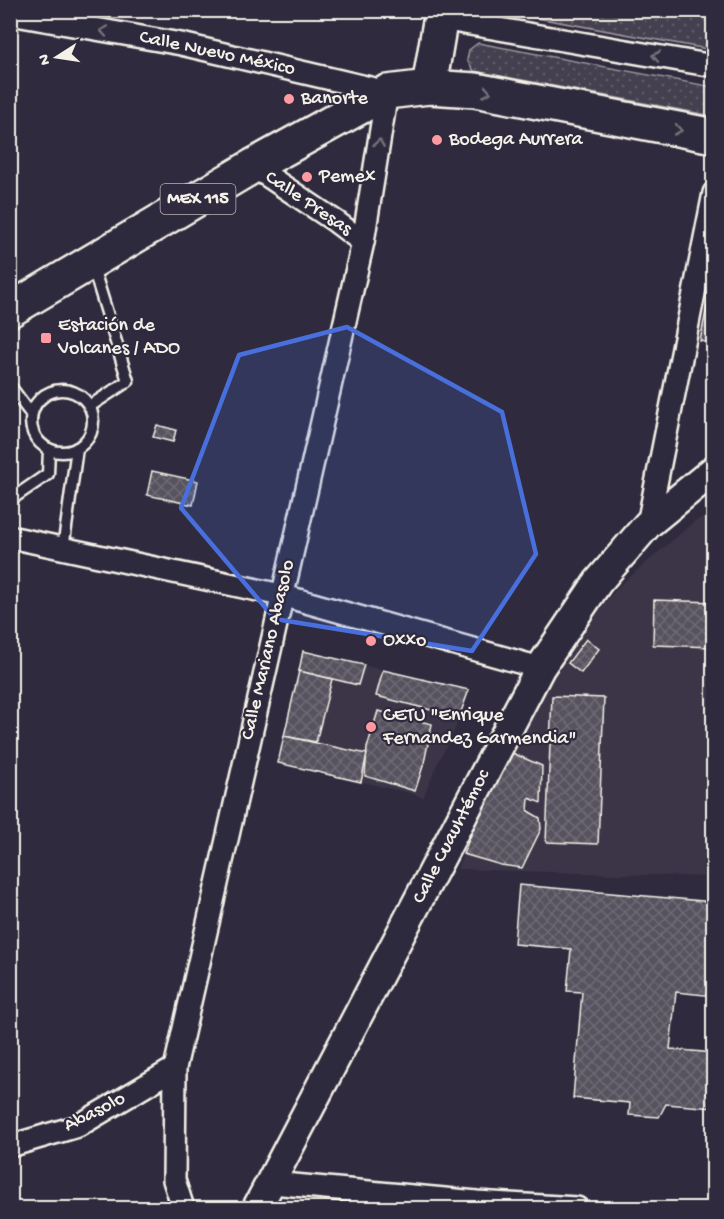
<svg xmlns="http://www.w3.org/2000/svg" width="724" height="1219" viewBox="0 0 724 1219" font-family="'Gochi Hand',sans-serif">
  <defs>
    <pattern id="park-dots" width="8" height="8" patternUnits="userSpaceOnUse" patternTransform="scale(1.5)"><rect width="8" height="8" fill="#454050"/><path d="M2 2h.1M6 6h.1" fill="none" stroke="#605c69" stroke-width="1.8" stroke-linecap="round"/></pattern>
    <pattern id="building-cross-hatch" width="8" height="8" patternUnits="userSpaceOnUse" patternTransform="scale(1.5)"><rect width="8" height="8" fill="#56525f"/><path d="M0 0l8 8M0 8l8-8" fill="none" stroke="#6f6b76"/></pattern>
  </defs>
  <rect width="100%" height="100%" fill="#2f2a3d"/>
  <filter id="ink" filterUnits="userSpaceOnUse"><feTurbulence type="fractalNoise" baseFrequency=".0167" numOctaves="2"/><feDisplacementMap in="SourceGraphic" scale="12" xChannelSelector="R" yChannelSelector="G"/><feConvolveMatrix kernelMatrix="1 2 1 2 8 2 1 2 1" color-interpolation-filters="sRGB"/></filter>
  <g filter="url(#ink)">
    <g fill="#3b3647">
      <path d="M713 513V877L457 869 488 794 546 683 584 627 619 586 695 521Z"/>
      <path d="M303 651 469 690 452 737 439 760 423 798 410 793 278 763Z"/>
    </g>
    <g fill="url(#park-dots)" stroke="#9c989c" stroke-width="1.5">
      <path d="M499 11H713V50Z"/>
      <path d="M478 43 713 87V116L474 71 467 60 469 50Z"/>
    </g>
    <g fill="url(#building-cross-hatch)" stroke="#f4f1e8" stroke-width="1.5">
      <path d="M714 272V344L700 341Z"/>
      <path d="M157 425 176 430 173 442 153 437Z"/>
      <path d="M152 471 198 481 193 505 147 495Z"/>
      <path d="M654 600 714 602V647L653 645Z"/>
      <path d="M586 639 599 649 581 673 568 663Z"/>
      <path d="M303 651 364 665 358 685 299 671Z"/>
      <path d="M383 670 469 690 459 717 376 696Z"/>
      <path d="M299 671 332 679 316 742 284 736Z"/>
      <path d="M552 696 604 698 598 844 546 842Z"/>
      <path d="M378 711 432 724 424 763 415 791 365 776 367 748Z"/>
      <path d="M284 736 367 754 361 782 278 763Z"/>
      <path d="M510 752 542 766 541 803 529 798 528 811 540 818 541 829 522 868 501 865 463 854 488 794Z"/>
      <path d="M519 885 714 902V996L676 992 670 1049 714 1053V1108L666 1104 659 1117 629 1115 630 1103 573 1098 582 992 567 991 571 949 514 944Z"/>
    </g>
    <g fill="none" stroke-linecap="round" stroke-linejoin="round">
      <defs>
        <g id="service">
          <path d="M10 386 31 414"/>
          <circle cx="62" cy="421" r="31"/>
          <path d="M90 406 128 381 92 264"/>
          <path d="M10 500 48 474 49 449"/>
          <path d="M63 549 77 448"/>
        </g>
        <g id="minor">
          <path d="M10 14 181 44 387 92 363 242 175 1068 174 1180 183 1208"/>
          <path d="M441 19 714 66"/>
          <path d="M253 166 335 221 363 242"/>
          <path d="M648 524 714 193"/>
          <path d="M10 537 281 595 540 668"/>
          <path d="M10 1146 78 1126 175 1068"/>
          <path d="M272 1183 477 1202 577 1208"/>
        </g>
        <path id="secondary" d="M257 1208 540 668 598 582 648 524 714 470"/>
        <g id="primary">
          <path d="M429 87 442 10"/>
          <path d="M10 310 253 166 387 92 429 87 475 90 714 136"/>
        </g>
      </defs>
      <use href="#service" stroke="#f4f1e8" stroke-width="15"/>
      <use href="#minor" stroke="#f4f1e8" stroke-width="26"/>
      <use href="#secondary" stroke="#f4f1e8" stroke-width="33"/>
      <use href="#primary" stroke="#f4f1e8" stroke-width="38"/>
      <use href="#service" stroke="#2f2a3d" stroke-width="10"/>
      <use href="#minor" stroke="#2f2a3d" stroke-width="21"/>
      <use href="#secondary" stroke="#2f2a3d" stroke-width="28"/>
      <use href="#primary" stroke="#2f2a3d" stroke-width="33"/>
    </g>
    <defs><path id="oneway-chevron" d="M-2-3.5L2.5 0L-2 3.5" fill="none" stroke-width="1.6" stroke-linecap="round" stroke-linejoin="round" transform="scale(1.5)"/></defs>
    <g stroke="#747079">
      <use href="#oneway-chevron" transform="translate(104 31) rotate(-170)"/>
      <use href="#oneway-chevron" transform="translate(656 56) rotate(-170)"/>
      <use href="#oneway-chevron" transform="translate(487 92) rotate(11)"/>
      <use href="#oneway-chevron" transform="translate(678 130) rotate(11)"/>
      <use href="#oneway-chevron" transform="translate(379 143) rotate(-81)"/>
    </g>
  </g>
  <path fill="#486fdb" fill-opacity="0.2" stroke="#486fdb" stroke-width="4.5" stroke-linejoin="round" d="M347 327 502 412 536 554 472 651 275 619 181 508 239 355Z"/>
  <g fill="#ff9aa2" stroke="#2f2a3d" stroke-width="2">
    <circle cx="289" cy="99" r="6"/>
    <circle cx="437" cy="140" r="6"/>
    <circle cx="307" cy="177" r="6"/>
    <rect x="40" y="332" width="12" height="12" rx="3"/>
    <circle cx="371" cy="641" r="6"/>
    <circle cx="371" cy="727" r="6"/>
  </g>
  <g text-anchor="middle" dominant-baseline="central" stroke-width="4.5" stroke-linejoin="round" paint-order="stroke">
    <rect fill="#2f2a3d" stroke="#b9b5b5" stroke-width="1.5" x="160.5" y="184" width="75" height="30" rx="4.5"/>
    <g font-size="18" font-weight="bold" fill="#f4f1e8">
      <text x="198" y="199">MEX 115</text>
    </g>
    <g font-size="20" fill="#f4f1e8" stroke="#2f2a3d">
      <text transform="translate(217 54) rotate(12)">Calle Nuevo México</text>
      <text transform="translate(308 204) rotate(34)">Calle Presas</text>
      <text transform="translate(269 650) rotate(-77)">Calle Mariano Abasolo</text>
      <text transform="translate(452 837) rotate(-63)">Calle Cuauhtémoc</text>
      <text transform="translate(95 1113) rotate(-27)">Abasolo</text>
    </g>
    <g font-size="20" fill="#f4f1e8" stroke="#2f2a3d" text-anchor="start">
      <text x="301" y="99">Banorte</text>
      <text x="449" y="140">Bodega Aurrera</text>
      <text x="319" y="177">Pemex</text>
      <text x="58" y="326">Estación de<tspan x="58" dy="23">Volcanes / ADO</tspan></text>
      <text x="383" y="641">Oxxo</text>
      <text x="383" y="716">CETU "Enrique<tspan x="383" dy="23">Fernandez Garmendia"</tspan></text>
    </g>
  </g>
  <rect width="724" height="1219" fill="none" stroke="#2f2a3d" stroke-width="36"/>
  <rect x="18" y="18" width="688" height="1183" fill="none" stroke="#f4f1e8" stroke-width="2" filter="url(#ink)"/>
  <g transform="translate(57 57) rotate(258)" stroke="#2f2a3d" stroke-width="4.5" paint-order="stroke">
  <path d="M0-4.5L10 22L0 15L-10 22Z" fill="#f4f1e8"/>
  <text y="-9" font-size="16" font-weight="bold" text-anchor="middle" fill="#f4f1e8">N</text>
  </g>
</svg>
